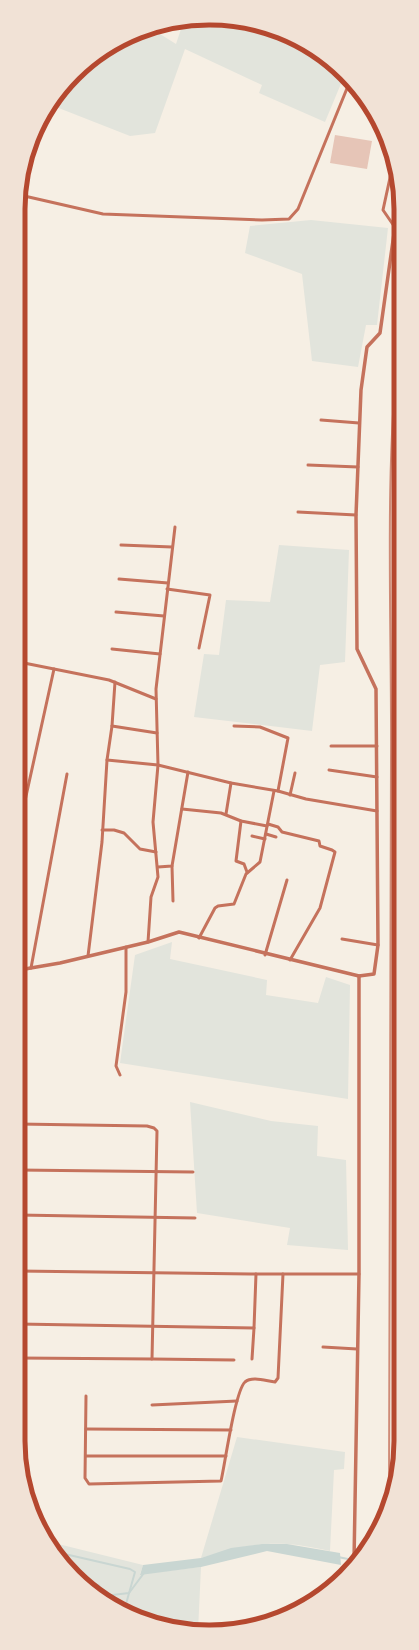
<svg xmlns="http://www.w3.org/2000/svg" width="419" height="1650" viewBox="0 0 419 1650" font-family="'Varela Round',sans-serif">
  <rect width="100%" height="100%" fill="#f6efe4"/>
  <g fill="#e2e4dc">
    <path d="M235 20 294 38 345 74 325 122 259 93 262 85 185 49 155 133 130 136 51 105 93 57 152 29 176 44 183 23Z"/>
    <path d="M311 220 388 228 377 325H366L358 367 312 361 302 274 245 253 250 226Z"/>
    <path d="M279 545 349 550 345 662 320 665 312 731 194 717 204 654 219 655 226 600 270 602Z"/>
    <path d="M172 942 170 959 267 980 266 995 318 1003 326 977 350 985 348 1099 120 1063 135 955Z"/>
    <path d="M190 1102 271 1121 318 1126 317 1156 346 1160 348 1250 287 1245 290 1228 197 1213Z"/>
    <path d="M237 1437 345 1452 344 1469 334 1470 330 1551C316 1548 301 1545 287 1544 257 1542 229 1549 201 1558Z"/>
    <path d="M50 1542 143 1565 140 1574 201 1567 198 1631 125 1612 66 1567Z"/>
  </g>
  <g fill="#c9d6d2">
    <path d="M262 1544H287L340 1553 341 1565 267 1551 201 1567 140 1575 143 1565 201 1558 231 1548Z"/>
    <path d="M72 1572 100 1585 101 1594Z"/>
  </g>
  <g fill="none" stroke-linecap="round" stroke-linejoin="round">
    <g stroke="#c9d6d2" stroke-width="2">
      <path d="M56 1552 130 1569 135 1572 124 1611"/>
      <path d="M338 1557 353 1560"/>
      <path d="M104 1596 129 1593 144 1573"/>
    </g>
  </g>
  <path fill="#e6c5b7" d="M335 135 372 141 367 169 330 163Z"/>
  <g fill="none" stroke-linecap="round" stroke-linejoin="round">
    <g stroke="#c5725c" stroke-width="3">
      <path d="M393 164 383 210 394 226"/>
      <path d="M20 195 103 214 262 220 289 219 298 209 350 81"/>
      <path d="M321 420 359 423"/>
      <path d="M308 465 358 467"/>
      <path d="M298 512 356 515"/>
      <path d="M121 545 172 547"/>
      <path d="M119 579 168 583"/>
      <path d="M167 589 210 595 199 648"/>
      <path d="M116 612 164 616"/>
      <path d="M112 649 160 654"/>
      <path d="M19 662 109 680 156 699"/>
      <path d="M112 726 157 733"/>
      <path d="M234 726 260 727 288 738 278 791"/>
      <path d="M331 746H377"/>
      <path d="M107 760 158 765 231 783 278 791 306 799 377 811"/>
      <path d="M329 770 377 777"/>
      <path d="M290 795 295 773"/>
      <path d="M182 809 221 813 241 821 267 826"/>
      <path d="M226 814 231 783"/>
      <path d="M241 821 236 861 244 864 247 872"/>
      <path d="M268 824 278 827 282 832 319 841 320 846 332 850 335 852 320 908 290 960"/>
      <path d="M19 828 54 669"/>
      <path d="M102 830H114L124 833 140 849 156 852"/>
      <path d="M266 834 276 837"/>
      <path d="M252 836 265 839"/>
      <path d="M172 866 173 901"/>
      <path d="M158 867 172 866 188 772"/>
      <path d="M199 938 215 908 218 906 234 904 246 874 260 862 274 791"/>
      <path d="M342 939 378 945"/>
      <path d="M148 942 151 897 158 877 153 822 158 765 156 689 175 527"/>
      <path d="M265 955 287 880"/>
      <path d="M88 956 102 842 107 760 112 726 115 682"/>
      <path d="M31 968 67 774"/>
      <path d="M120 1075 116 1066 126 992V947"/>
      <path d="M18 1170 193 1172"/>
      <path d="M18 1215 195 1218"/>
      <path d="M18 1271 251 1274H359"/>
      <path d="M18 1324 254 1328 256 1274"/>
      <path d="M323 1347 357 1349"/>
      <path d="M18 1358 152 1359 157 1131 154 1128 147 1126 18 1124"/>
      <path d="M152 1359 234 1360"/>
      <path d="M252 1359 254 1328"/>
      <path d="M86 1396 85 1478 89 1484 221 1481C225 1464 235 1391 245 1382 252 1376 266 1381 275 1382L278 1378 283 1274"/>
      <path d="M152 1405 237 1401"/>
      <path d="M86 1429 231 1430"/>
      <path d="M86 1456H226"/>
    </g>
    <g stroke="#c5725c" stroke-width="3.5">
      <path d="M19 970 60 963 148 942 179 932 359 976 374 974 378 945 376 689 357 649 356 515 361 390 367 347 380 333 399 198"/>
      <path d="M354 1561 359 1274V976"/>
    </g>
    <g stroke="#cf8b77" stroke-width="2">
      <path d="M395 1479V1419"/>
      <path d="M389 1497C389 1253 391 1008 391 763 392 622 384 479 399 338"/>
    </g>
  </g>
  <path d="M0 0H419V1650H0ZM209 25H210A184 184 0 0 1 394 209V1441A184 184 0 0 1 210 1625H209A184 184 0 0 1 25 1441V209A184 184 0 0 1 209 25Z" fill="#f1e2d6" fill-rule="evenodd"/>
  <path fill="none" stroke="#b5482f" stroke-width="5" d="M209 25H210A184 184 0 0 1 394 209V1441A184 184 0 0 1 210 1625H209A184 184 0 0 1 25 1441V209A184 184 0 0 1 209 25Z"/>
</svg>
